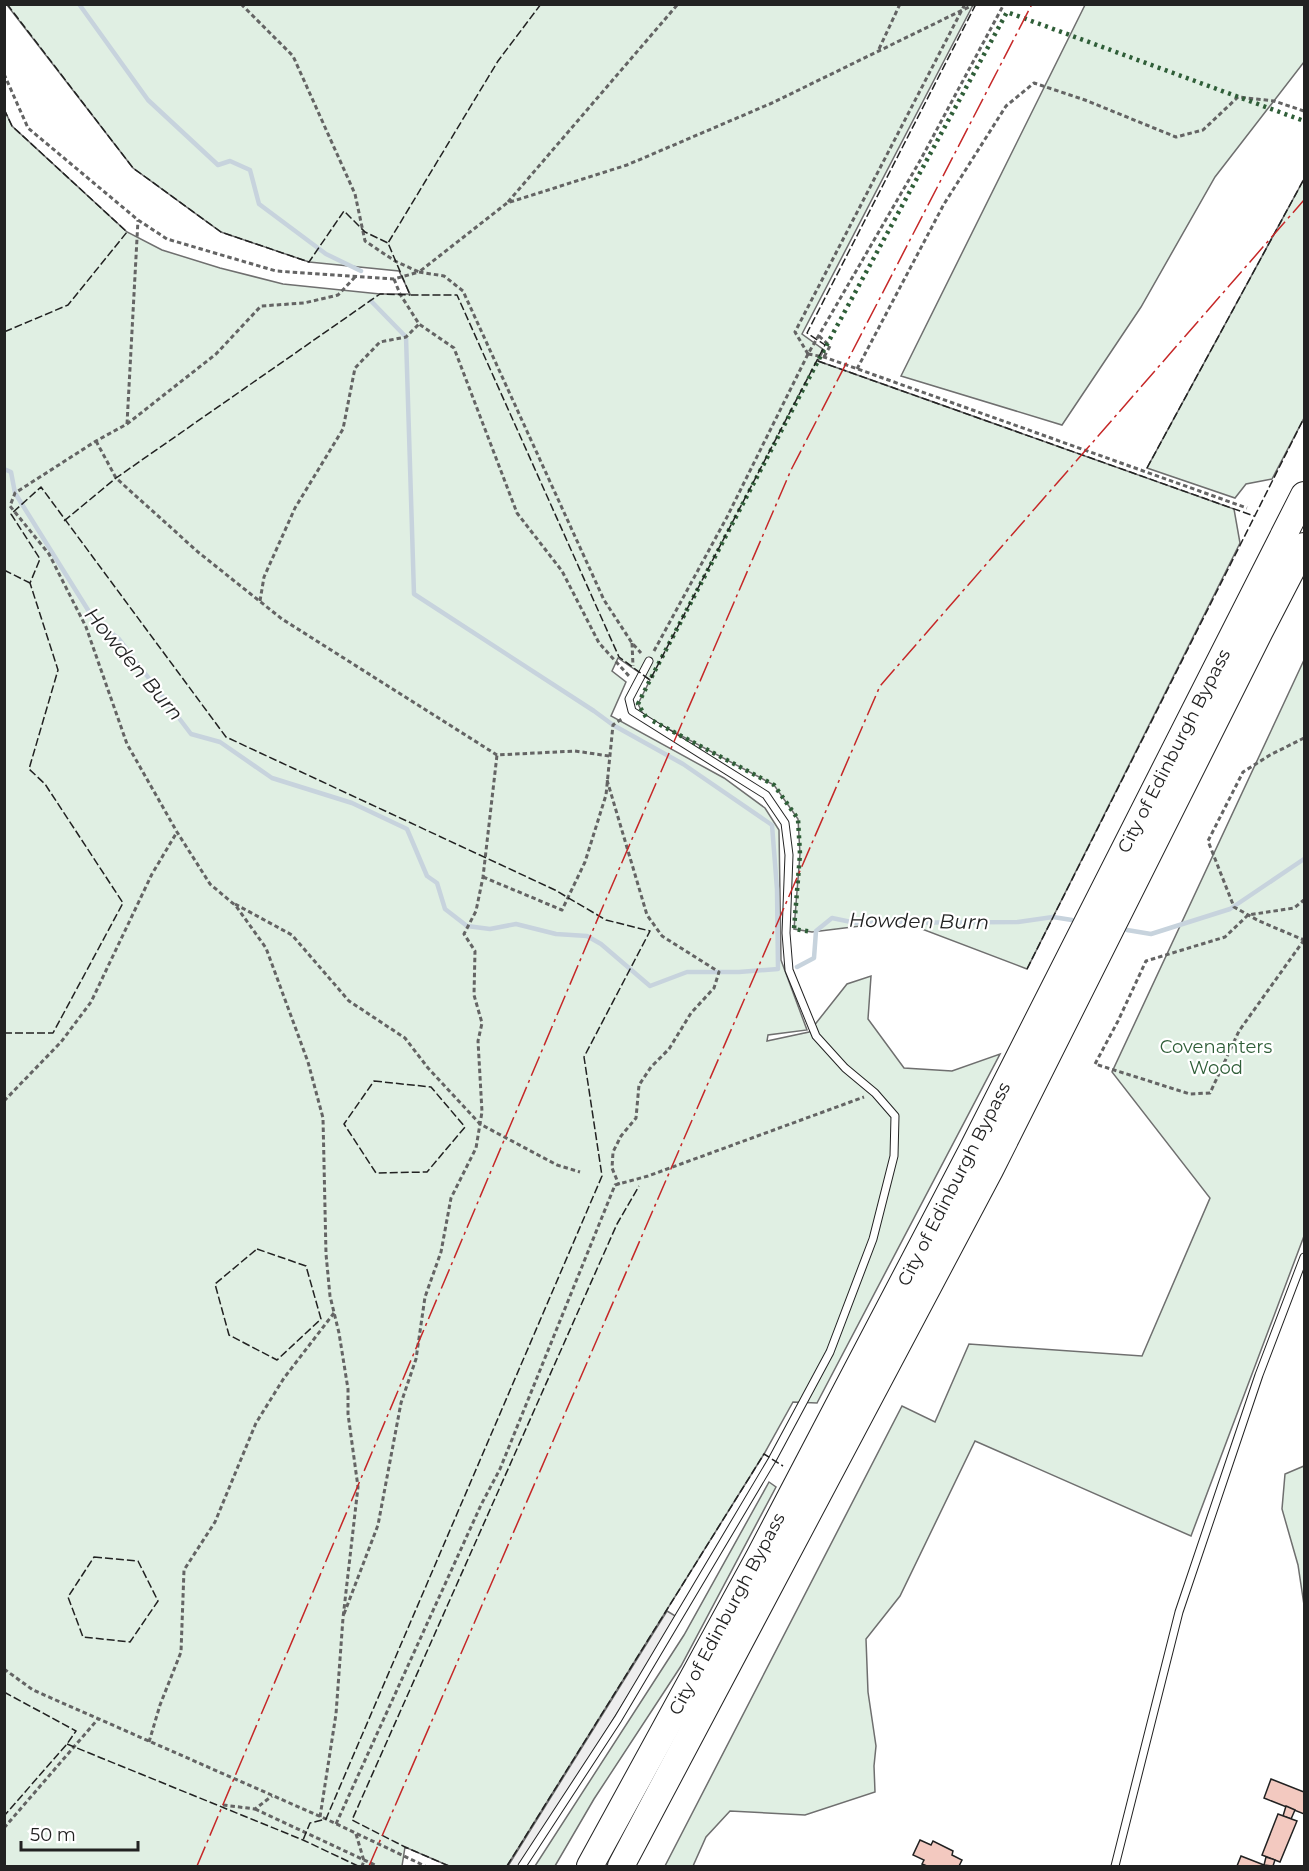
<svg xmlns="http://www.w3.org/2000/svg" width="1309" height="1871" viewBox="0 0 1309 1871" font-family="Montserrat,sans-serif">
  <rect width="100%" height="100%" fill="#fff"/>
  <g fill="#e0efe3" stroke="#6f6f6f" stroke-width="1.5">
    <path d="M7 5H973L802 334 824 350 818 361 1234 509 1240 543 1027 969 901 921 812 932 794 929 800 854 798 819 774 785 644 716 638 704 650 680 618 658 612 671 626 682 611 716 724 778 765 808 779 830 781 960 807 1030 768 1035 767 1041 809 1032 847 984 871 976 868 1019 904 1068 952 1071 1000 1054 817 1403 793 1402 764 1454 507 1866H449L405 1847 402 1866H5L4 109 12 126 127 232 162 250 220 268 283 284 380 294H410L399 271 309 262 221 232 133 168Z"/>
    <path d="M1085 5H1304V62L1215 177 1141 307 1062 425 901 376Z"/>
    <path d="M1304 179V418L1272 479 1246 484 1235 498 1147 468Z"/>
    <path d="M1304 660V1236L1191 1536 975 1441 900 1596 866 1639 868 1692 876 1746 874 1766 875 1792 805 1815 730 1811 706 1837 693 1866H665L902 1406 935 1422 969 1344 1142 1356 1210 1198 1112 1072Z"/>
    <path d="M1304 1466V1605L1298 1565 1282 1509 1285 1474Z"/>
    <path d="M769 1482 776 1487 681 1666 594 1799 555 1866H535L684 1635Z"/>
  </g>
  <path fill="#ededed" stroke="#6f6f6f" stroke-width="1.5" d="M667 1611 677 1617 522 1866H508Z"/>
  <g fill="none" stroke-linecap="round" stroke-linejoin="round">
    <g stroke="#c7d3dd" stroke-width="4.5">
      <path d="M79 4 148 100 218 165 230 161 250 170 259 204 326 254 361 271"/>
      <path d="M4 469 11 472 15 493 93 618 119 639 191 734 220 742 272 778 352 803 407 829 427 876 437 883 445 909 467 926 490 929 516 924 556 934 587 936 601 944 650 986 687 972H739L778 969 777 889 772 825 683 764 613 725 594 711 414 594 406 337 371 301"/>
      <path d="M1127 930 1151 934 1230 909 1304 859"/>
      <path d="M797 967 814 958 816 931 832 918 856 923 1018 922 1053 917 1072 920"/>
    </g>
  </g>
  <g fill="#f3c9c0" stroke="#222" stroke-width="1.5">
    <path d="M1271 1779 1304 1792V1814L1264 1798Z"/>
    <path d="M1286 1806 1295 1810 1291 1819 1283 1816Z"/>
    <path d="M1278 1814 1297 1821 1280 1862 1262 1855Z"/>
    <path d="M920 1840 931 1845 933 1841 953 1851 952 1855 962 1860 959 1866H927L922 1864 924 1860 913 1855Z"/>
    <path d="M1241 1856 1264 1865 1267 1866H1237Z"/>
    <path d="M1266 1857 1275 1860 1273 1866 1264 1865Z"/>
  </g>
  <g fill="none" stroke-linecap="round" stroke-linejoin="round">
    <defs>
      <g id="lane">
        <path d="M522 1866 618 1719 772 1460 830 1352 873 1239 894 1156 895 1116 875 1093 845 1068 816 1036 789 970 786 933 789 855 785 823 766 795 632 711 629 699 649 661"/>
        <path d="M1115 1866 1179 1612 1259 1375 1304 1257"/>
      </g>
      <g id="highway">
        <path d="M590 1866 759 1557 972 1150 1304 495"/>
        <path d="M621 1866 990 1170 1260 631 1304 546"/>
      </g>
    </defs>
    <use href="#lane" stroke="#222" stroke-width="9"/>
    <use href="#highway" stroke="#222" stroke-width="28"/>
    <g stroke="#646464" stroke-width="3" stroke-dasharray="4.5 3" stroke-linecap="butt">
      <path d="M241 4 293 56 355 194 365 241 395 261 419 272 507 203 627 165 772 103 975 4"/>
      <path d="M879 49 900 4"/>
      <path d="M4 74 28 128 138 220 167 239 276 271 394 279 419 272 444 276 463 291 604 600 632 643 641 653"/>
      <path d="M508 202 678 4"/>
      <path d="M394 279 400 294 419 324 454 348 517 513 562 571 599 643 629 676"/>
      <path d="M819 336 830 346 824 357"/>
      <path d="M808 354 824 357 1247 508"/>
      <path d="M808 354 795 332 965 4"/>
      <path d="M857 369 944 204 1006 106 1034 83 1085 100 1176 137 1203 130 1238 97 1274 101 1304 111"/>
      <path d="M127 424 138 220"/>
      <path d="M96 441 116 478 198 552 282 619 497 755 575 751 609 756"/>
      <path d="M260 601 264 577 295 508 343 429 355 368 380 342 406 337 419 324"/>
      <path d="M632 643 633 666"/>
      <path d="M654 651 727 517 808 354 921 159 1004 4"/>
      <path d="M1304 738 1270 755 1243 772 1208 841 1234 907 1259 921 1304 940"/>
      <path d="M607 780 647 915 662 936 719 972 714 988 691 1013 669 1049 651 1067 639 1085 636 1118 621 1136 613 1152 612 1168 619 1185"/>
      <path d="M483 877 562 910 585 862 606 795 613 725 623 718"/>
      <path d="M235 904 292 935 349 1001 405 1038 428 1068 480 1124 557 1165 580 1172"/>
      <path d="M1304 940 1239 1031 1210 1093 1190 1094 1095 1064 1118 1021 1146 961 1225 937 1248 915 1294 908 1304 900"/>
      <path d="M4 1101 61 1042 91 1002 152 874 177 832"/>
      <path d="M344 1614 378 1525 401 1403 416 1359 425 1297 441 1252 451 1198 476 1148 482 1112 478 1041 482 1023 474 995 475 951 464 934 476 911 483 877 497 755"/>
      <path d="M4 1669 33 1690 326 1819 425 1866"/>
      <path d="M149 1742 160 1705 181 1652 184 1570 215 1522 256 1423 284 1378 334 1313"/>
      <path d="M223 1805 255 1809 272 1796"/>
      <path d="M255 1809 377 1866"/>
      <path d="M320 1817 336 1714 343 1618 358 1487 348 1414V1389L339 1333 330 1296 326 1254 323 1118 308 1062 266 948 236 906 210 884 177 832 127 744 86 627 49 554 10 506 15 493 96 441 127 424 216 354 261 306 304 303 338 295 357 275"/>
      <path d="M336 1824 481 1505 500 1469 615 1185 648 1176 864 1097"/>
      <path d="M4 1828 98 1719"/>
      <path d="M356 1834 364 1861 362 1866"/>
    </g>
    <use href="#lane" stroke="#fff" stroke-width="7"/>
    <use href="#highway" stroke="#fff" stroke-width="26"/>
    <g stroke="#2f5e38" stroke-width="4.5" stroke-dasharray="3 4.5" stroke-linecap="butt">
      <path d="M646 717 638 704 650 680 818 361 1007 12 1304 121"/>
      <path d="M653 721 774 785 798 819 800 854 794 929 812 932"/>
    </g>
    <g stroke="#222" stroke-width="1.5" stroke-dasharray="8 3" stroke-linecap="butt">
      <path d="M7 4 133 168 221 232 309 262 344 211 365 232 388 243"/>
      <path d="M541 4 498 61 388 243 410 295H457L619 657 650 680 825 345 807 333 976 4"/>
      <path d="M4 109 12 126 127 232 68 305 4 332"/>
      <path d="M818 361 1254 516"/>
      <path d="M1147 468 1304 179"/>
      <path d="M64 521 116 478 380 294 410 295"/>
      <path d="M4 570 30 583"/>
      <path d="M1027 969 1304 418"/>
      <path d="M4 1033H53L123 903 45 784 29 769 58 670 30 583 40 559 11 514 41 487 226 737 555 890 606 920 650 931 584 1057 602 1176 326 1819 310 1823 303 1840"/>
      <path d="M374 1081 431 1087 465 1127 427 1172 376 1173 344 1124Z"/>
      <path d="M257 1249 306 1266 321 1319 277 1360 229 1335 215 1284Z"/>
      <path d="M94 1557 138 1561 158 1601 130 1642 83 1637 68 1597Z"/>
      <path d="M4 1692 76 1731 67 1744 4 1816"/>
      <path d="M67 1744 303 1840 358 1866"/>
      <path d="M449 1866 405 1847 352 1820 617 1224 639 1186"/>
      <path d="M507 1866 764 1454 783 1466"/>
    </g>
    <g stroke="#c62828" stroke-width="1.5" stroke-dasharray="21 4.5 3 4.5" stroke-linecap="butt">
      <path d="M197 1866 601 911 791 470 1032 4"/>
      <path d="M369 1866 880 686 1304 200"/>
    </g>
  </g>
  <g text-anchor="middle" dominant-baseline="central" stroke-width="4.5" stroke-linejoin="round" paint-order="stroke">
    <g font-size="18" fill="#222" stroke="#fff">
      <text transform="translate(1174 751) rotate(-63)">City of Edinburgh Bypass</text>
      <text transform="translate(954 1184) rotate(-63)">City of Edinburgh Bypass</text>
      <text transform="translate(727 1614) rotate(-62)">City of Edinburgh Bypass</text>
    </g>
    <g font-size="18" fill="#2f5e38" stroke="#fff">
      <text x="1216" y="1047">Covenanters<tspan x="1216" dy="21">Wood</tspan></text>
    </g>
    <g font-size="20" font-style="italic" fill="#222" stroke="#fff">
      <text transform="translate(134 664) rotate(50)">Howden Burn</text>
      <text transform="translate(919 921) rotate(1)">Howden Burn</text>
    </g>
  </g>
  <rect width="1309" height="1871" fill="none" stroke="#222222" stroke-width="12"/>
  <path d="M21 1841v9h117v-9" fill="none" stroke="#222222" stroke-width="3"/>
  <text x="30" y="1841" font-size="18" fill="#222222" stroke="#ffffff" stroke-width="4.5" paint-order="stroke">50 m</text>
</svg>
